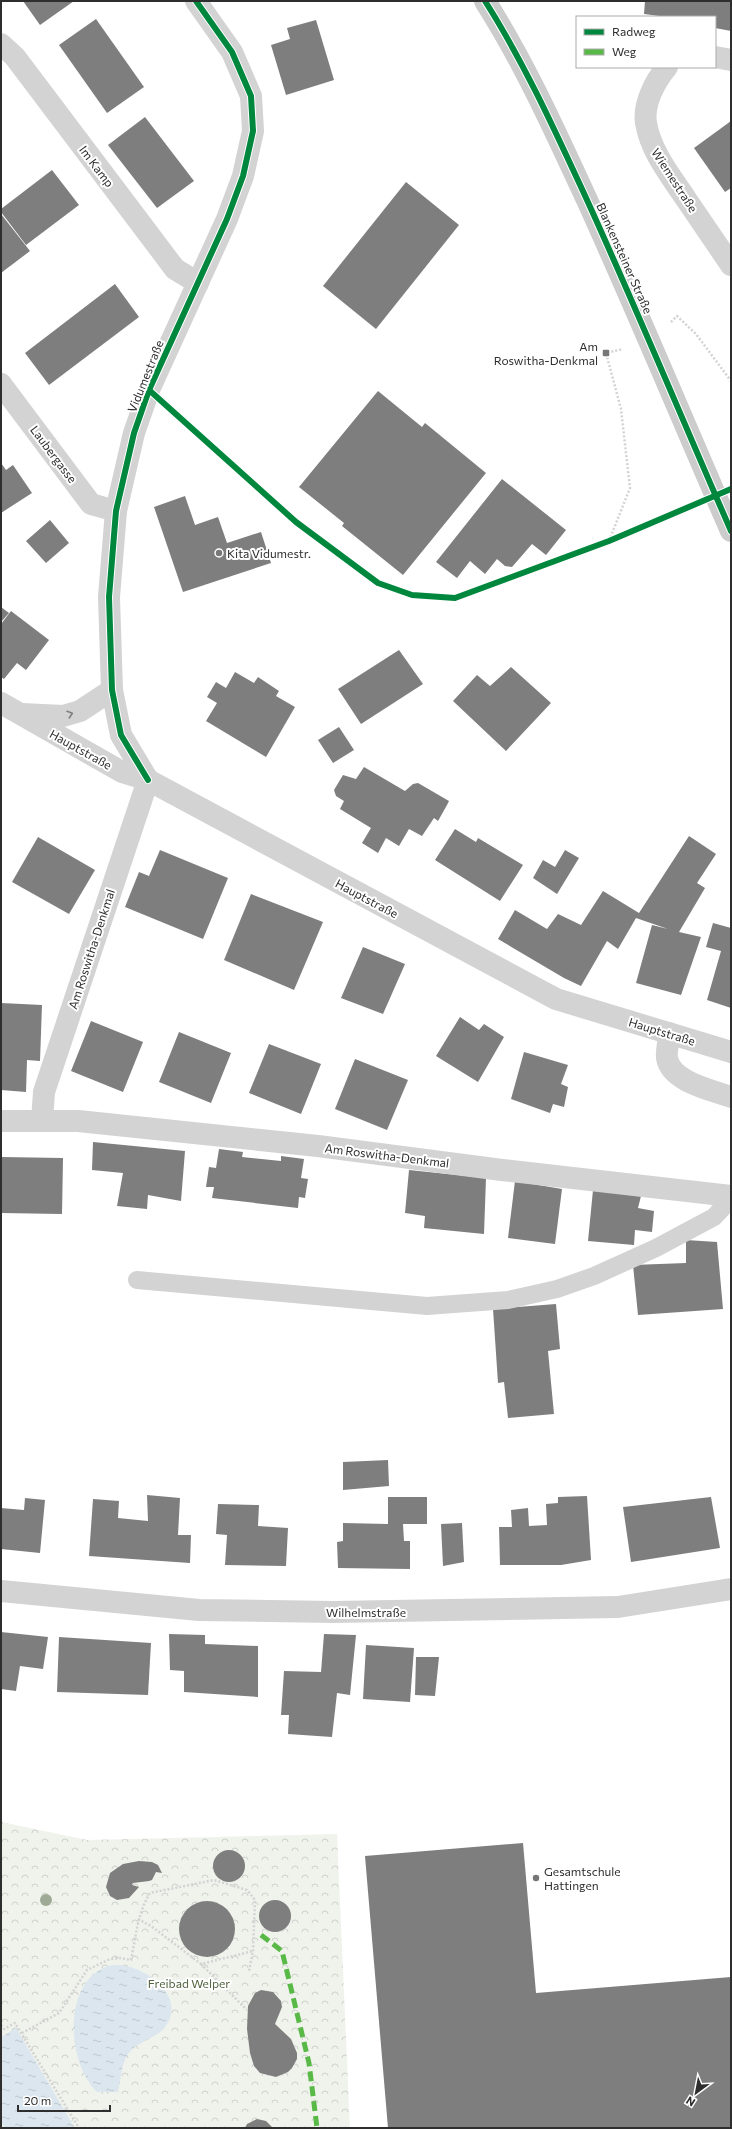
<svg xmlns="http://www.w3.org/2000/svg" width="732" height="2129" viewBox="0 0 732 2129" font-family="Commissioner,sans-serif">
  <defs>
    <pattern id="forest-crowns" width="20" height="18" patternUnits="userSpaceOnUse"><rect width="20" height="18" fill="#f0f3ec"/><path d="M2 6a3 3 0 1 1 6 0M12 15a3 3 0 1 1 6 0" fill="none" stroke="#ced1cb"/></pattern>
    <pattern id="water-ripples" width="26" height="14" patternUnits="userSpaceOnUse"><rect width="26" height="14" fill="#dbe6ef"/><path d="M2 4q2-2 4 0t4 0M15 11q2-2 4 0t4 0" fill="none" stroke="#bcc6cd"/></pattern>
  </defs>
  <rect width="100%" height="100%" fill="#fff"/>
  <path fill="url(#forest-crowns)" d="M1 1822 87 1840 337 1834 350 2128H1Z"/>
  <g fill="url(#water-ripples)">
    <path d="M118 1965C145 1966 188 1996 165 2027 156 2039 137 2041 128 2054 121 2064 121 2080 118 2092H97C68 2064 62 1988 103 1968 107 1966 113 1965 118 1965Z"/>
    <path d="M16 2028 75 2128H5L1 2121V2037Z"/>
  </g>
  <g fill="#7e7e7e">
    <path d="M23 1H74L40 25Z"/>
    <path d="M645 1H731V31L715 28V17H667L644 14Z"/>
    <path d="M96 19 144 87 107 113 59 45Z"/>
    <path d="M316 20 334 80 286 95 271 45 290 39 287 28Z"/>
    <path d="M145 117 194 181 157 208 108 145Z"/>
    <path d="M731 121V188L725 192 694 148Z"/>
    <path d="M52 170 79 205 26 245 1 212V209Z"/>
    <path d="M406 182 459 225 376 329 323 286Z"/>
    <path d="M1 214 30 251 1 273Z"/>
    <path d="M115 284 139 317 49 385 25 353Z"/>
    <path d="M378 391 422 427 425 423 486 473 403 575 342 526 344 523 299 487Z"/>
    <path d="M1 463 6 470 13 465 32 493 1 513Z"/>
    <path d="M502 479 566 530 546 555 532 544 512 567 505 566 497 559 485 574 470 561 457 578 436 562Z"/>
    <path d="M185 496 195 525 218 517 227 543 261 532 271 563 183 592 154 507Z"/>
    <path d="M50 520 69 543 46 563 26 541Z"/>
    <path d="M1 607 9 613 1 622Z"/>
    <path d="M11 611 49 640 26 670 17 663 4 679 1 677V624Z"/>
    <path d="M399 650 423 684 361 724 338 689Z"/>
    <path d="M511 667 551 703 506 751 453 701 477 675 490 686Z"/>
    <path d="M235 672 254 683 258 677 279 691 276 696 295 707 266 757 206 721 217 703 207 697 216 682 226 688Z"/>
    <path d="M339 727 354 750 333 763 318 740Z"/>
    <path d="M364 767 405 791 413 784 418 783 449 801 447 805 438 821 434 818 422 836 409 829 399 846 386 838 378 853 362 843 371 828 340 809 344 801 336 796 334 790 343 775 356 779Z"/>
    <path d="M455 829 476 842 478 838 523 865 500 901 435 860Z"/>
    <path d="M689 836 716 854 697 883 705 888 679 932 701 937 681 995 636 983 652 925 668 929 636 918 618 949 607 941 581 986 564 978 498 939 515 910 547 929 558 914 581 925 603 891 639 913Z"/>
    <path d="M38 837 95 870 69 914 12 882Z"/>
    <path d="M160 850 228 878 203 939 125 907 139 872 149 876Z"/>
    <path d="M565 850 579 858 557 894 533 878 543 860 555 867Z"/>
    <path d="M251 894 323 922 294 990 224 960Z"/>
    <path d="M713 923 731 928V1008L707 1000 721 951 706 947Z"/>
    <path d="M363 947 405 964 383 1014 341 998Z"/>
    <path d="M1 1003 42 1005 40 1061 27 1060 26 1092 1 1090Z"/>
    <path d="M460 1017 479 1030 484 1024 504 1037 478 1082 436 1056Z"/>
    <path d="M91 1021 143 1042 123 1092 71 1071Z"/>
    <path d="M179 1032 231 1053 211 1103 159 1082Z"/>
    <path d="M269 1044 321 1064 301 1114 249 1093Z"/>
    <path d="M524 1052 568 1065 561 1084 568 1087 564 1107 553 1104 550 1113 511 1099Z"/>
    <path d="M355 1059 408 1080 387 1130 335 1109Z"/>
    <path d="M93 1142 185 1151 181 1201 148 1195 147 1209 117 1206 123 1173 92 1170Z"/>
    <path d="M219 1149 243 1152 242 1157 281 1161V1156L304 1159 301 1178 308 1179 305 1198 299 1197 298 1208 212 1198 214 1187H206L209 1167 216 1168Z"/>
    <path d="M2 1157 63 1158 62 1214 1 1213Z"/>
    <path d="M409 1170 486 1178 484 1234 424 1228 425 1216 405 1213Z"/>
    <path d="M515 1181 562 1189 555 1244 508 1238Z"/>
    <path d="M593 1190 641 1196 638 1208 654 1211 652 1232 635 1230 634 1245 588 1241Z"/>
    <path d="M686 1240 717 1242 723 1309 638 1315 633 1265 686 1263Z"/>
    <path d="M556 1304 560 1349 548 1351 554 1414 508 1418 504 1382 498 1383 493 1309Z"/>
    <path d="M388 1460 389 1486 343 1490V1462Z"/>
    <path d="M147 1495 180 1498 178 1535H191L190 1563 89 1556 93 1499 119 1501 118 1518 148 1521Z"/>
    <path d="M587 1496 591 1560 561 1565H500L499 1527H512L511 1510 528 1508 529 1526 547 1525 546 1504 558 1503V1497Z"/>
    <path d="M388 1497H427V1524H403L404 1541H410V1569L338 1568 337 1542 343 1541V1523L388 1524Z"/>
    <path d="M711 1497 720 1548 631 1562 623 1507Z"/>
    <path d="M25 1498 45 1500 40 1553 1 1549V1508L24 1510Z"/>
    <path d="M218 1504 259 1505 258 1526 288 1528 286 1566 225 1565 227 1535 216 1534Z"/>
    <path d="M462 1523 464 1562 443 1566 441 1524Z"/>
    <path d="M1 1632 48 1637 43 1669 20 1666 16 1691 1 1689Z"/>
    <path d="M169 1634 205 1635V1644L258 1646V1697L184 1692V1671L170 1670Z"/>
    <path d="M324 1634 356 1635 350 1695 337 1693 332 1737 288 1734 289 1715H281L284 1671 321 1672Z"/>
    <path d="M59 1637 151 1643 148 1695 57 1692Z"/>
    <path d="M366 1645 414 1648 410 1702 363 1699Z"/>
    <path d="M416 1657H439L435 1696 415 1695Z"/>
    <path d="M523 1843 536 1993 731 1977V2128H388L365 1856Z"/>
    <circle cx="229" cy="1866" r="16"/>
    <path d="M139 1861 152 1862 158 1865 162 1873 156 1872 152 1880 149 1881 133 1883 132 1885 139 1887 129 1898 117 1900 110 1896 106 1887 110 1873 123 1864Z"/>
    <circle cx="275" cy="1916" r="16"/>
    <circle cx="207" cy="1929" r="28"/>
    <path d="M261 1990 273 1992 281 2001 282 2007 275 2024 291 2039 297 2053V2059L292 2068 288 2072 276 2077 260 2073 254 2066 250 2053 247 2029 248 2006 255 1993Z"/>
    <path d="M257 2119 266 2121 273 2128H245L247 2124Z"/>
  </g>
  <g fill="none" stroke-linecap="round" stroke-linejoin="round">
    <g stroke="#d3d3d3" stroke-width="2.5" stroke-dasharray="2 2" stroke-linecap="butt">
      <path d="M671 322 677 316 696 334 731 381"/>
      <path d="M609 541 630 488 621 409 606 353 623 349"/>
      <path d="M138 1919 151 1926 201 1964 253 1951"/>
      <path d="M201 1964 247 2010"/>
      <path d="M1 2025 4 2029 15 2023 79 2128"/>
      <path d="M22 2033 59 2013 87 1970 110 1959 120 1958 131 1960C136 1937 137 1914 150 1893L214 1880 247 1890 255 1900 253 1951 249 1971"/>
    </g>
    <path stroke="#d3d3d3" stroke-width="18" d="M137 1280 427 1306 508 1300 557 1289 594 1276 656 1248 714 1217 728 1202 730 1195"/>
    <g stroke="#d3d3d3" stroke-width="22">
      <path d="M1 44 15 57 175 269 198 283"/>
      <path d="M715 57 731 60"/>
      <path d="M667 67C655 81 643 104 646 123 651 152 670 175 686 199 701 221 716 243 731 265"/>
      <path d="M1 384 91 504 116 511"/>
      <path d="M1 703 122 772 148 780 556 999 731 1052"/>
      <path d="M22 714 63 716 80 711 112 690"/>
      <path d="M148 780 121 735 112 690 109 597 116 511 134 433 149 390 227 219 243 176 253 131 251 96 232 52 196 1"/>
      <path d="M669 1033C669 1040 666 1051 667 1058 671 1082 712 1090 731 1097"/>
      <path d="M42 1120 44 1092 148 780"/>
      <path d="M1 1121H78L318 1146 502 1170 731 1196"/>
      <path d="M1 1591 199 1610 333 1612 618 1607 731 1589"/>
    </g>
    <path stroke="#ccc" stroke-width="22" d="M485 1C525 64 556 133 587 200 637 310 683 421 731 531"/>
    <path stroke="#58b947" stroke-width="5" stroke-dasharray="10 5" stroke-linecap="butt" d="M261 1935 282 1951 309 2063 317 2128"/>
    <defs>
      <g id="cycleway">
        <path d="M485 1C525 64 556 133 587 200 637 310 683 421 731 531"/>
        <path d="M149 390 296 522 378 583 412 595 455 598 609 541 731 489"/>
        <path d="M148 780 121 735 112 690 109 597 116 511 134 433 149 390 227 219 243 176 253 131 251 96 232 52 196 1"/>
      </g>
    </defs>
    <use href="#cycleway" stroke="#fff" stroke-width="8"/>
    <use href="#cycleway" stroke="#00873e" stroke-width="6"/>
  </g>
  <circle fill="#9faa96" cx="46" cy="1900" r="6"/>
  <defs><path id="oneway-chevron" d="M-2-3.5L2.5 0L-2 3.5" fill="none" stroke-width="1.6" stroke-linecap="round" stroke-linejoin="round"/></defs>
  <use stroke="#808080" href="#oneway-chevron" transform="translate(70 714) rotate(-18)"/>
  <g fill="#777" stroke="#fff" stroke-width="1.5">
    <rect x="602" y="349" width="8" height="8" rx="2"/>
    <circle cx="219" cy="553" r="4"/>
    <circle cx="536" cy="1878" r="4"/>
  </g>
  <g text-anchor="middle" dominant-baseline="central" stroke-width="4" stroke-linejoin="round" paint-order="stroke">
    <g font-size="12" fill="#2e2e2e" stroke="#fff">
      <text transform="translate(97 166) rotate(53)">Im Kamp</text>
      <text transform="translate(675 180) rotate(57)">Wiemestraße</text>
      <text transform="translate(625 258) rotate(66)">Blankensteiner Straße</text>
      <text transform="translate(145 376) rotate(-68)">Vidumestraße</text>
      <text transform="translate(54 454) rotate(53)">Laubergasse</text>
      <text transform="translate(81 749) rotate(29)">Hauptstraße</text>
      <text transform="translate(367 898) rotate(28)">Hauptstraße</text>
      <text transform="translate(91 949) rotate(-72)">Am Roswitha-Denkmal</text>
      <text transform="translate(662 1031) rotate(17)">Hauptstraße</text>
      <text transform="translate(387 1155) rotate(7)">Am Roswitha-Denkmal</text>
      <text x="366" y="1612">Wilhelmstraße</text>
    </g>
    <g font-size="12" fill="#2e2e2e" stroke="#fff" text-anchor="start">
      <text x="598" y="346" text-anchor="end">Am<tspan x="598" dy="14">Roswitha-Denkmal</tspan></text>
      <text x="227" y="553">Kita Vidumestr.</text>
      <text x="544" y="1871">Gesamtschule<tspan x="544" dy="14">Hattingen</tspan></text>
    </g>
    <g font-size="12" fill="#516540" stroke="#fff">
      <text x="189" y="1983">Freibad Welper</text>
    </g>
  </g>
  <rect width="732" height="2129" fill="none" stroke="#2e2e2e" stroke-width="4"/>
  <rect x="576" y="16" width="140" height="52" fill="#ffffff" stroke="#ababab"/>
  <rect x="584" y="29" width="20" height="6" fill="#00873e" stroke="#ababab"/>
  <text x="612" y="36" font-size="12" fill="#2e2e2e">Radweg</text>
  <rect x="584" y="49" width="20" height="6" fill="#58b947" stroke="#ababab"/>
  <text x="612" y="56" font-size="12" fill="#2e2e2e">Weg</text>
  <g transform="translate(696 2093) rotate(212)" stroke="#ffffff" stroke-width="3" paint-order="stroke">
  <path d="M0-3L7 15L0 10L-7 15Z" fill="#2e2e2e"/>
  <text y="-6" font-size="11" font-weight="bold" text-anchor="middle" fill="#2e2e2e">N</text>
  </g>
  <path d="M18 2105v6h92v-6" fill="none" stroke="#2e2e2e" stroke-width="2"/>
  <text x="24" y="2105" font-size="12" fill="#2e2e2e" stroke="#ffffff" stroke-width="3" paint-order="stroke">20 m</text>
</svg>
